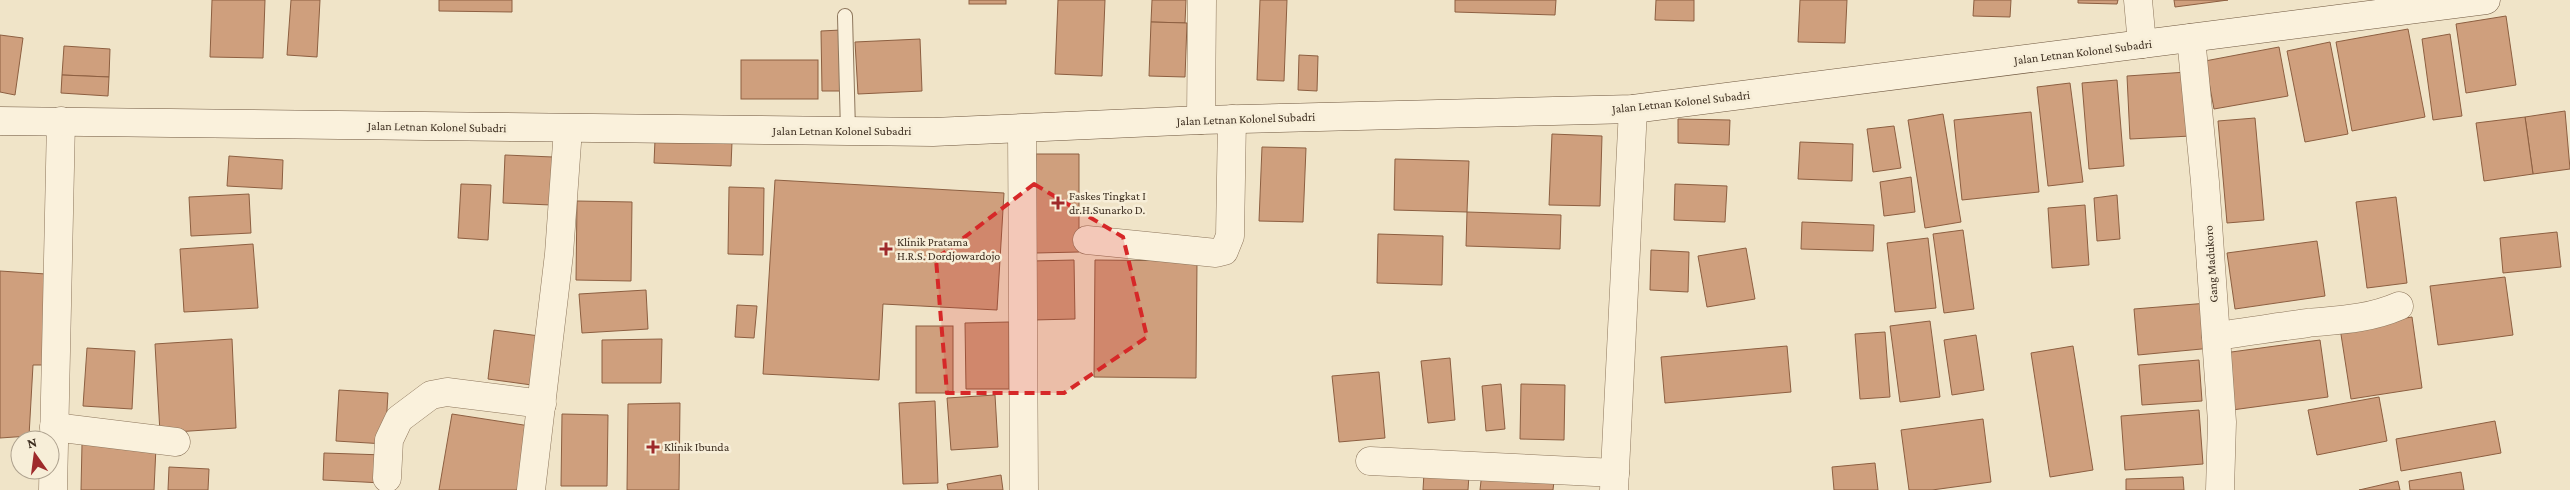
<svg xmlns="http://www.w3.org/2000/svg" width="2570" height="490" viewBox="0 0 2570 490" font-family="'Crimson Pro',serif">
  <rect width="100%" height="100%" fill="#f0e4c8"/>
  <g fill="#cf9f7d" stroke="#8d5f41">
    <path d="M212 0H265L263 58 210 57Z"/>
    <path d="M291 0H320L317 57 287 55Z"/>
    <path d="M439 0H512V12L439 11Z"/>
    <rect x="969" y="0" width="37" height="4"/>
    <path d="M1058 0H1105L1102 76 1055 74Z"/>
    <path d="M1152 0H1186L1185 23 1151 22Z"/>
    <path d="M1260 0H1287L1284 81 1257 80Z"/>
    <path d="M1455 0H1556L1555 15 1455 12Z"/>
    <path d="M1656 0H1694V21L1655 20Z"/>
    <path d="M1800 0H1847L1845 43 1798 42Z"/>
    <path d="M1974 0H2011L2010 17 1973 16Z"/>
    <path d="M2078 0H2118L2117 4 2078 3Z"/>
    <path d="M2174 0H2228L2175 7Z"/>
    <path d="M2506 16 2516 85 2466 93 2456 24Z"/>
    <path d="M1151 22 1187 23 1185 77 1149 76Z"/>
    <path d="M2408 29 2425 117 2352 131 2336 42Z"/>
    <path d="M841 30 843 91H822L821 31Z"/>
    <path d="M2450 34 2462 116 2433 120 2422 39Z"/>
    <path d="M0 35 23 38 15 95 0 92Z"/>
    <path d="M920 39 922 91 858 94 855 42Z"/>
    <path d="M2330 42 2348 134 2305 142 2287 51Z"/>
    <path d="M64 46 110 49 109 77 62 75Z"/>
    <path d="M2279 47 2288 96 2214 109 2205 61Z"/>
    <path d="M1299 55 1318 56 1317 91 1298 90Z"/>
    <rect x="741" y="60" width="77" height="39"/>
    <path d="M2187 72 2191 136 2130 139 2127 76Z"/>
    <path d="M62 75 109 77 108 96 61 93Z"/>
    <path d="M2117 80 2124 166 2089 169 2082 83Z"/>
    <path d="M2070 83 2083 182 2048 186 2037 87Z"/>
    <path d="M2565 111 2570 169 2533 174 2525 117Z"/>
    <path d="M2031 112 2039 192 1962 200 1954 120Z"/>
    <path d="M1943 114 1961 222 1925 228 1908 120Z"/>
    <path d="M2525 117 2533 174 2484 181 2476 123Z"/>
    <path d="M2255 118 2264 220 2227 223 2218 121Z"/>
    <path d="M1678 119 1730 120 1729 145 1678 143Z"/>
    <path d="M1894 126 1901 168 1873 172 1867 129Z"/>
    <path d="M1552 134 1602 136 1600 206 1549 205Z"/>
    <path d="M655 140 732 142 731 166 654 163Z"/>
    <path d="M1800 142 1853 144 1852 181 1798 179Z"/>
    <path d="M1262 147 1306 148 1303 222 1259 221Z"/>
    <path d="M1036 154H1079V252L1036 253Z"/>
    <path d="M505 155 553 157 551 205 503 203Z"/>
    <path d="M229 156 283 160 282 189 227 186Z"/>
    <path d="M1395 159 1469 161 1467 212 1394 210Z"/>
    <path d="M1911 177 1915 212 1884 216 1880 182Z"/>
    <path d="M775 180 1004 193 997 310 883 304 879 380 763 374Z"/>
    <path d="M461 184 491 185 488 240 458 238Z"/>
    <path d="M1675 184 1727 186 1725 222 1674 220Z"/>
    <path d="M729 187 764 188 763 255 728 254Z"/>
    <path d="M249 194 251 233 191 236 189 197Z"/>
    <path d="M2117 195 2120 239 2097 241 2094 198Z"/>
    <path d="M2396 197 2407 283 2367 288 2356 202Z"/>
    <path d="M577 201 632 202 631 281 576 280Z"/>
    <path d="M2085 205 2089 265 2052 268 2048 208Z"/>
    <path d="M1467 212 1561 215 1560 249 1466 246Z"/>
    <path d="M1802 222 1874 225 1873 251 1801 249Z"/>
    <path d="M1963 230 1974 309 1944 313 1933 234Z"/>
    <path d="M2557 232 2561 267 2503 273 2500 238Z"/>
    <path d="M1378 234 1443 236 1442 285 1377 283Z"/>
    <path d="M1928 238 1936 308 1895 312 1887 243Z"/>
    <path d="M2317 241 2325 296 2235 309 2227 253Z"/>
    <path d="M253 244 258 308 184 312 180 249Z"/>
    <path d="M1746 248 1755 299 1707 307 1698 256Z"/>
    <path d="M1651 250 1689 252 1688 292 1650 290Z"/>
    <path d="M1074 260 1075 319 1033 320 1032 261Z"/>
    <path d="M1095 260 1197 261 1196 378 1094 377Z"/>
    <path d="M0 271 46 274 43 365H33L29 436 0 438Z"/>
    <path d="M2505 277 2513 335 2438 345 2430 286Z"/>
    <path d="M646 290 648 329 582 333 579 294Z"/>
    <path d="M2208 303 2212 348 2138 355 2134 309Z"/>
    <path d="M737 305 757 306 754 338 735 337Z"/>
    <path d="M2412 317 2422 388 2351 399 2340 328Z"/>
    <path d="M1930 321 1940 397 1900 402 1890 326Z"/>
    <path d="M1009 322V389H966L965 323Z"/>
    <rect x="916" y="326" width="37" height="67"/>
    <path d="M494 330 547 337 539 386 488 379Z"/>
    <path d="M1885 332 1890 397 1860 399 1855 334Z"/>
    <path d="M1976 335 1984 390 1952 395 1944 340Z"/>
    <path d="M232 339 236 428 160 433 155 344Z"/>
    <path d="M662 339 661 383H602V340Z"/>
    <path d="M2320 340 2328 397 2232 410 2224 353Z"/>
    <path d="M1787 346 1791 392 1665 403 1661 357Z"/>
    <path d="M2073 346 2093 470 2050 477 2031 353Z"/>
    <path d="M87 348 135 351 132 409 83 406Z"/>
    <path d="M1450 358 1455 420 1428 423 1421 361Z"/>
    <path d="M2199 360 2202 401 2142 405 2139 365Z"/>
    <path d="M1379 372 1385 438 1339 442 1332 376Z"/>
    <path d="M1501 384 1505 429 1486 431 1482 386Z"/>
    <path d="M1521 384 1565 385 1564 440 1520 439Z"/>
    <path d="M339 390 388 393 385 444 336 441Z"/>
    <path d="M995 395 998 447 951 450 947 398Z"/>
    <path d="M2379 397 2387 441 2317 455 2308 410Z"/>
    <path d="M935 401 938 483 903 484 899 403Z"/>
    <path d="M680 403 679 490H627L628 404Z"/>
    <path d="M2199 410 2203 464 2125 470 2121 416Z"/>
    <path d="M452 414 530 426 519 490H439Z"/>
    <path d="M562 414 608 415 607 486H561Z"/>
    <path d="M1983 419 1991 482 1932 490H1909L1901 430Z"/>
    <path d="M2495 421 2501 453 2401 471 2396 439Z"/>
    <path d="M82 444 156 447 154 490H81Z"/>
    <path d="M324 453 384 455 383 483 323 480Z"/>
    <path d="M1875 463 1878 490H1834L1832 467Z"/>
    <path d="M169 467 209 469 208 490H168Z"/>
    <path d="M1482 472 1554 481 1553 490H1480Z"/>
    <path d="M2461 472 2464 490H2410L2409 481Z"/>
    <path d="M1424 473 1469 475 1468 490H1423Z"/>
    <path d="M1001 475 1003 490H948L947 484Z"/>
    <path d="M2183 477 2184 490H2126V479Z"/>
    <path d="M2398 481 2400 490H2359Z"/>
  </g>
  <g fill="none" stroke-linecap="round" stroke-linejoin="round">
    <defs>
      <path id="service" d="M845 16 848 131"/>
      <g id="minor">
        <path d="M2138 0 2142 44"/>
        <path d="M2191 38 2205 182 2222 422 2220 490"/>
        <path d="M1201 120 1202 0"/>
        <path d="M1022 129 1024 490"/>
        <path d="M1087 240 1216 253 1224 251 1230 236 1232 119"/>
        <path d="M2216 336C2247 332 2277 327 2308 323 2340 320 2369 319 2399 306"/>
        <path d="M54 427 176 442"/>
        <path d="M1370 461 1615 473"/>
        <path d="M387 478 389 440 399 419 431 395 447 392 542 404"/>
        <path d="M53 490 61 121"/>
        <path d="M531 490 559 254 568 129"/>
        <path d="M1614 490 1633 109"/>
      </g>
      <path id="secondary" d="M0 121 933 132 1201 120 1633 109 2486 0"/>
    </defs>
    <use href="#service" stroke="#8d765c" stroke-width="16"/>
    <use href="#minor" stroke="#8d765c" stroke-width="29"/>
    <use href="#secondary" stroke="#6f573f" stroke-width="29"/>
    <use href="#service" stroke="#faf1dc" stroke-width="14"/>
    <use href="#minor" stroke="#faf1dc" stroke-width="28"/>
    <use href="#secondary" stroke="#faf1dc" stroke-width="28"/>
  </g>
  <path fill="#d62828" fill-opacity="0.2" stroke="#d62828" stroke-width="4" stroke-dasharray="10 6" stroke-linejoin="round" d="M1034 184 1123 237 1147 337 1064 393H947L936 259Z"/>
  <g fill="#9e2a2b" stroke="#f7eed8" stroke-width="2">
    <path d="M1055.5 195.5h5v5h5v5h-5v5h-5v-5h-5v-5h5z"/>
    <path d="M883.5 241.5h5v5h5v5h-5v5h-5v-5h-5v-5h5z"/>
    <path d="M650.5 439.5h5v5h5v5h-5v5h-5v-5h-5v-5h5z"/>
  </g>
  <g text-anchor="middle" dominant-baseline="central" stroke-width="5" stroke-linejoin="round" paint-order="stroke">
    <g font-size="12" fill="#3d2e20" stroke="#f7eed8">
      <text transform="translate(2083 52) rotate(-7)">Jalan Letnan Kolonel Subadri</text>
      <text transform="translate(1681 102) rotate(-6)">Jalan Letnan Kolonel Subadri</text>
      <text transform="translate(1246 119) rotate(-2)">Jalan Letnan Kolonel Subadri</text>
      <text transform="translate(437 127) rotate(1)">Jalan Letnan Kolonel Subadri</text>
      <text x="842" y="131">Jalan Letnan Kolonel Subadri</text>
      <text transform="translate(2211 264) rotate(-94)">Gang Madukoro</text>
    </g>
    <g font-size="12" fill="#3d2e20" stroke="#f7eed8" text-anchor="start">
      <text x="1069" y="196">Faskes Tingkat I<tspan x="1069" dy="14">dr.H.Sunarko D.</tspan></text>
      <text x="897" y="242">Klinik Pratama<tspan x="897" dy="14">H.R.S. Dordjowardojo</tspan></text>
      <text x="664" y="447">Klinik Ibunda</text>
    </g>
  </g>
  <g transform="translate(35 455) rotate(346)"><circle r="24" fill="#f7eed8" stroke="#ada18e"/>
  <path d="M0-4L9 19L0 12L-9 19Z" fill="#9e2a2b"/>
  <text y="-8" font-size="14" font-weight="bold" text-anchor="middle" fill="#3d2e20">N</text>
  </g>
</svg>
